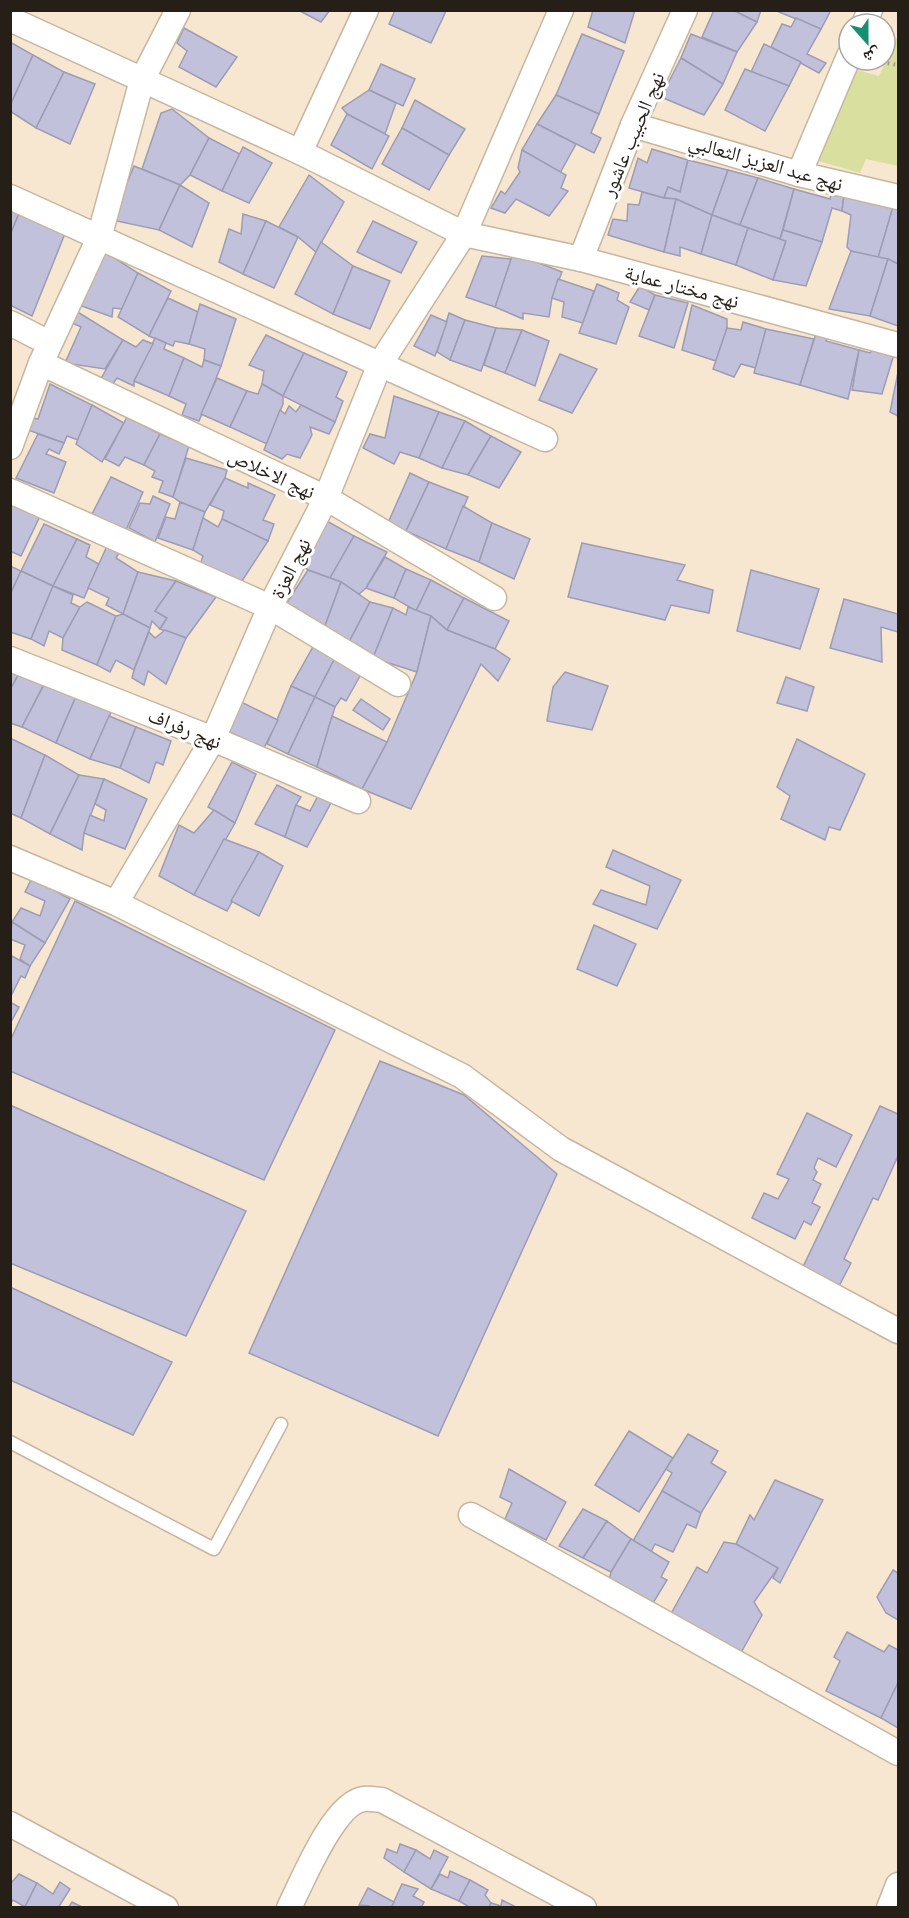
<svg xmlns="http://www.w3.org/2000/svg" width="909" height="1918" viewBox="0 0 909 1918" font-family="Ubuntu,'Noto Naskh Arabic',sans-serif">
  <rect width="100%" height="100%" fill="#f8e7d0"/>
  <path fill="#d9df9e" d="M898 35V166L866 159 860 173 815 160 857 70 879 76Z"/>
  <g fill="#c2c1db" stroke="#9c9cb4" stroke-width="1.5">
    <path d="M298 10H330L321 22Z"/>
    <path d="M395 10H444L446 11 431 43 389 24Z"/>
    <path d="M593 10H635L625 43 588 27Z"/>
    <path d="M714 10H733L757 22 737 52 702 37Z"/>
    <path d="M733 10H761L757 22Z"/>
    <path d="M780 10H831L821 29 779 12Z"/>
    <path d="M796 18 821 29 807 54 826 63 819 73 771 47 782 24 791 27Z"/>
    <path d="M184 28 237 57 216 87 179 67 187 51 177 43Z"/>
    <path d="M582 34 624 51 599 114 556 95Z"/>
    <path d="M691 34 737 52 723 84 681 58Z"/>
    <path d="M10 42 33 55 10 106Z"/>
    <path d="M764 44 801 62 789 86 751 72Z"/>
    <path d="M33 55 64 72 36 128 10 111V106Z"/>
    <path d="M681 58 723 84 704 115 661 97Z"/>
    <path d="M381 64 415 79 403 106 369 90Z"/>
    <path d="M745 69 789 86 765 131 725 110Z"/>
    <path d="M64 72 95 84 70 144 36 128Z"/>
    <path d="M369 90 396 103 385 134 347 114 342 108Z"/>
    <path d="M556 95 599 114 591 133 601 138 594 153 537 124Z"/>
    <path d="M415 100 465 129 449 155 402 128Z"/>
    <path d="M172 109 209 138 190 175 180 185 142 169 161 113Z"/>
    <path d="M347 114 389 136 372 169 331 145Z"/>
    <path d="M537 124 576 144 560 173 522 150Z"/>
    <path d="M402 128 449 155 429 190 382 164Z"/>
    <path d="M209 138 240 154 222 191 190 175Z"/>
    <path d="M243 147 272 163 249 203 222 191Z"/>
    <path d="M652 149 688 160 680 192 668 187 664 198 629 188 638 158 647 163Z"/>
    <path d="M522 150 566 175 561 188 568 191 549 216 516 199 505 213 491 208 501 191 505 194 520 172 518 168Z"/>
    <path d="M688 160 728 170 712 215 676 199 664 198 668 187 680 192Z"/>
    <path d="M134 166 180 185 159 230 112 220Z"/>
    <path d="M728 170 758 178 740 225 712 215Z"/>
    <path d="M309 175 344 202 316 252 298 237 279 227Z"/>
    <path d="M758 178 794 189 780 239 740 225Z"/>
    <path d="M180 185 209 203 192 247 159 230Z"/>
    <path d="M794 189 830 199 832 191 844 195 842 211 832 208 822 242 783 230Z"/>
    <path d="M642 192 664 198 676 199 664 252 608 235 613 219 627 221 628 204 639 205Z"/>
    <path d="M844 195 893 207 878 258 851 251 847 247 851 215 842 211Z"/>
    <path d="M10 199 23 204 10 235Z"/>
    <path d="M676 199 712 215 701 254 680 247V256L664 252Z"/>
    <path d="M23 204 68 226 32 316 10 305V235Z"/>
    <path d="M893 207 898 209V264L888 259 878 258Z"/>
    <path d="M243 214 266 221 243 274 219 262 229 229 241 234Z"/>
    <path d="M712 215 748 228 736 265 701 254Z"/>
    <path d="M266 221 298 237 274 288 243 274Z"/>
    <path d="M373 221 417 242 401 273 357 252Z"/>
    <path d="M748 228 786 241 773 280 736 265Z"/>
    <path d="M783 230 822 242 806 286 773 280 786 241 780 239Z"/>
    <path d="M321 242 353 266 333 314 295 294Z"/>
    <path d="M97 247 138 273 122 309 113 308 112 317 79 305Z"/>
    <path d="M851 251 888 259 870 316 829 309Z"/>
    <path d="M513 253 562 272 552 298 549 317 523 313V319L495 307Z"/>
    <path d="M482 256 511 259 495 307 466 297Z"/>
    <path d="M888 259 898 264V326L870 316Z"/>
    <path d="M353 266 390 281 370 329 333 314Z"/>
    <path d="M138 273 171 291 149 336 118 317Z"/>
    <path d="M558 279 594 291 583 323 562 317 564 302 552 298Z"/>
    <path d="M597 284 619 293 617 300 629 307 616 344 579 333Z"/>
    <path d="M640 286 655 295 649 310 630 302Z"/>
    <path d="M655 295 688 303 674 348 639 336Z"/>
    <path d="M168 298 198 312 189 344 175 341 173 346 149 336Z"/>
    <path d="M200 304 236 319 221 366 204 360 205 349 189 344Z"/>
    <path d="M692 305 727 319V328L716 361 682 350Z"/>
    <path d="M76 311 123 340 105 369 65 363 81 327 70 322Z"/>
    <path d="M449 313 465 320 450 360 437 352Z"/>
    <path d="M431 315 447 322 435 356 414 346Z"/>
    <path d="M465 320 496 328 481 371 450 360Z"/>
    <path d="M743 322 766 329 756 368 741 364 734 377 713 369 727 328 741 330Z"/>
    <path d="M496 328 522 330 505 373 484 365Z"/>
    <path d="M766 329 814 339 800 385 754 373Z"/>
    <path d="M522 330 549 341 535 386 505 373Z"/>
    <path d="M817 330 828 333 826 341 859 350 848 399 800 385Z"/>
    <path d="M266 335 304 353 283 396 262 384 264 371 249 365Z"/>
    <path d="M155 338 166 343 164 349 184 358 169 396 134 381Z"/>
    <path d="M123 340 136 347 143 340 153 344 134 381V386L117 378 110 388 99 382Z"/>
    <path d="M874 347 895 351 882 394 852 390 859 350 870 353Z"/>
    <path d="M304 353 347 372 336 397 343 401 335 422 283 396Z"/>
    <path d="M560 354 597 369 572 413 539 400Z"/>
    <path d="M184 358 202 367 204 360 221 366 199 421 182 415 186 404 169 396Z"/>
    <path d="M898 372V416L890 412Z"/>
    <path d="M217 378 247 391 230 427 201 414Z"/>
    <path d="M50 384 92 405 78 440 67 436 64 443 23 428 29 417 38 419Z"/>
    <path d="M262 384 283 396V404L267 444 230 427 247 391 258 394Z"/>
    <path d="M394 396 439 412 419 458 400 452 394 464 363 448 370 434 385 438Z"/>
    <path d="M92 405 124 423 102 462 76 444Z"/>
    <path d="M301 405 335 422 329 434 310 427 312 435 300 458 287 454 282 459 264 450 280 410 285 414 289 406 296 412Z"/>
    <path d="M439 412 465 421 442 468 419 458Z"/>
    <path d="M127 417 160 434 144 465 125 457 119 466 105 459Z"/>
    <path d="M465 421 491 436 468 475 442 468Z"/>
    <path d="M38 434 64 443 59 454 49 449 46 454 66 462 54 493 16 478Z"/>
    <path d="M160 434 189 446 173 497 159 492 163 481 152 477 155 471 144 465Z"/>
    <path d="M491 436 521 452 499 488 468 475Z"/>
    <path d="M186 458 227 470 225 478 205 512 180 502 173 497Z"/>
    <path d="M410 473 429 482 406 531 420 537 414 546 384 532Z"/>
    <path d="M111 477 143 492 126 530 92 514Z"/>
    <path d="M225 478 248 488V483L275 495 263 520 274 524 268 541 222 519 224 511 210 505Z"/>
    <path d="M429 482 468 497 446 549 406 531Z"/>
    <path d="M153 496 170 504 155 542 129 528 140 503 150 504Z"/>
    <path d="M10 501 40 516 21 556 10 551Z"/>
    <path d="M180 502 205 512 193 550 158 538 166 517 175 519Z"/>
    <path d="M463 506 492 523 479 562 446 549Z"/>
    <path d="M203 518 218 527 222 519 268 541 240 584 200 565 203 556 193 550Z"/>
    <path d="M323 519 354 536 330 578 308 570 297 560Z"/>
    <path d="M492 523 530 539 514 579 479 562Z"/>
    <path d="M44 524 77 539 53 586 21 571Z"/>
    <path d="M354 536 387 552 366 588 359 594 341 582 330 578Z"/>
    <path d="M77 539 90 545 86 557 99 564 84 598 53 586Z"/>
    <path d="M582 543 685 565 677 580 713 590 709 613 671 605 665 620 568 597Z"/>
    <path d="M107 546 119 553 116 558 138 572 123 614 106 605 109 598 88 588Z"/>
    <path d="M385 557 406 569 394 598 366 588Z"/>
    <path d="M10 566 21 571 10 595Z"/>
    <path d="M406 569 431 580 416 611 394 598Z"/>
    <path d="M308 570 341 582 325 626 283 609Z"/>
    <path d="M751 570 819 589 800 649 737 631Z"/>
    <path d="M21 571 53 586 31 639 10 632V595Z"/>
    <path d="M138 572 176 581 155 611 167 618 160 629 152 621 150 628 123 614Z"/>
    <path d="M431 580 464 598 447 630 431 616 416 611Z"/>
    <path d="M176 581 216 597 186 638 160 629 167 618 155 611Z"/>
    <path d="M341 582 370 602 348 644 325 626Z"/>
    <path d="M53 586 73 595 71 603 80 607 63 638 49 631 44 646 31 639Z"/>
    <path d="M464 598 509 621 495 649 447 630Z"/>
    <path d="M844 599 898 614V632L881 627 882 662 830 648Z"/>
    <path d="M87 602 116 616 97 665 62 650 63 638 80 607Z"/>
    <path d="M370 602 393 608 373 658 348 644Z"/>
    <path d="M408 607 431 616 417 672 373 658 393 608 406 615Z"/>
    <path d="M123 614 150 628 134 670 116 660 110 672 97 665 116 616Z"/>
    <path d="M431 616 447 630 495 649 510 659 498 681 481 664 411 809 362 789 387 742 417 672Z"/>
    <path d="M165 630 186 638 166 684 148 671 144 685 132 678 134 670 149 632 155 638Z"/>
    <path d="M314 645 336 656 315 697 291 686Z"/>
    <path d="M336 656 360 676 346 701 341 698 335 707 315 697Z"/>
    <path d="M10 666 21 670 10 690Z"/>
    <path d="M21 670 45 682 22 727 10 723V690Z"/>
    <path d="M565 672 608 686 592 730 547 721 553 687Z"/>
    <path d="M786 677 814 687 807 711 777 703Z"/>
    <path d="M47 679 77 694 56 743 22 727Z"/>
    <path d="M291 686 315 697 288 754 267 744Z"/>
    <path d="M77 694 113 708 90 759 56 743Z"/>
    <path d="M315 697 335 707 317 767 288 754Z"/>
    <path d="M361 699 390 719 383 730 353 710Z"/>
    <path d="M239 701 278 720 264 748 225 730Z"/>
    <path d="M109 716 136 727 120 768 90 759Z"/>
    <path d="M332 716 387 742 362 789 317 767Z"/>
    <path d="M136 727 171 741 163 765 156 762 149 783 120 768Z"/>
    <path d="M10 738 45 755 21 818 10 813Z"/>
    <path d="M797 739 865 774 840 830 829 827 825 840 781 819 790 796 777 787Z"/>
    <path d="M45 755 79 775 50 834 21 818Z"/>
    <path d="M232 762 256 774 235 823 208 807Z"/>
    <path d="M79 775 104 779 84 833 82 850 50 834Z"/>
    <path d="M104 779 147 799 125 849 84 833 90 815 104 821 106 810 95 804Z"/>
    <path d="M277 785 301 797 296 805 285 837 255 824Z"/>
    <path d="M319 794 332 801 307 847 285 837 296 805 310 811Z"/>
    <path d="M214 810 235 823 194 895 159 876 179 825 194 833Z"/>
    <path d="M224 839 259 852 227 911 194 895Z"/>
    <path d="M613 850 681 880 657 929 593 904 601 890 646 905 650 886 606 867Z"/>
    <path d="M259 852 283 866 259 916 231 901Z"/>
    <path d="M32 878 70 899 45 943 12 922 21 908 40 916 45 901 25 892Z"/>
    <path d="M75 901 335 1030 264 1180 10 1071V1041Z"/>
    <path d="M12 922 45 943 30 966 20 959 25 945 10 939Z"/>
    <path d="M594 925 636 944 617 986 577 969Z"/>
    <path d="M10 955 30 966 25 978 21 976 12 994Z"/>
    <path d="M10 1002 19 1007 10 1024Z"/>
    <path d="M380 1061 464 1095 557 1174 438 1436 249 1353Z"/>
    <path d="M10 1105 246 1211 186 1336 10 1263Z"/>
    <path d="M880 1106 898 1114V1156L878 1200 873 1198 844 1259 851 1263 839 1286 802 1269Z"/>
    <path d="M807 1113 852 1135 836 1167 818 1158 814 1168 817 1172 813 1180 821 1184 812 1203 820 1207 811 1225 804 1221 795 1239 752 1218 764 1193 778 1199 789 1179 777 1174Z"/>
    <path d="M10 1287 172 1362 133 1435 10 1380Z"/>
    <path d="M629 1431 673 1458 639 1512 595 1485Z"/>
    <path d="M688 1434 718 1451 711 1463 726 1472 701 1513 662 1491 672 1473 666 1469Z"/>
    <path d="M509 1469 566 1502 546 1540 505 1519 512 1503 500 1497Z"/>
    <path d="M775 1480 823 1500 780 1583 773 1578 778 1568 736 1544 750 1515 754 1520Z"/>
    <path d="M662 1491 701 1513 696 1528 687 1524 673 1552 655 1544 651 1552 633 1541Z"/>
    <path d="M583 1509 607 1521 583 1558 559 1546Z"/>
    <path d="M607 1521 631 1539 611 1572 583 1558Z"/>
    <path d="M631 1539 669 1562 661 1577 667 1580 650 1608 608 1584 611 1572Z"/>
    <path d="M724 1542 736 1544 778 1568 754 1602 762 1615 738 1658 668 1619 697 1567 707 1573Z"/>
    <path d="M893 1570 898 1573V1620L886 1613 877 1597Z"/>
    <path d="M847 1632 884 1652 889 1645 898 1650V1683L881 1718 826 1691 840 1661 834 1657Z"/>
    <path d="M898 1683V1728L881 1718Z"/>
    <path d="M400 1844 416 1850 404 1872 384 1858 387 1849 397 1853Z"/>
    <path d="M416 1850 430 1859 434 1850 448 1857 431 1889 404 1872Z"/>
    <path d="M450 1871 470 1880 459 1901 431 1889 440 1874 448 1878Z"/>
    <path d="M19 1874 37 1883 25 1907 13 1900 10 1905V1877L12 1882Z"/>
    <path d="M470 1880 488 1890 485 1895 491 1903 489 1908H471L459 1901Z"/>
    <path d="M60 1882 70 1889 58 1908 25 1907 37 1883 53 1894Z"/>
    <path d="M402 1884 418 1889 413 1896 424 1902 421 1908H391Z"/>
    <path d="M368 1888 394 1902 391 1908H368L369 1906 359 1905Z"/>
    <path d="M502 1900 518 1908H489L491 1903 501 1906Z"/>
    <path d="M72 1902 84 1908H68Z"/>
  </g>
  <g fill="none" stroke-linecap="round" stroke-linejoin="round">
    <defs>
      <path id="service" d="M10 1442 214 1549 281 1424"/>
      <g id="minor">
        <path d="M10 19 300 152 464 234 581 259 898 345"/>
        <path d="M864 24 870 10"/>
        <path d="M633 125 799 174 898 197"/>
        <path d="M300 152 366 10"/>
        <path d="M799 174 849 56"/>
        <path d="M10 197 545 439"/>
        <path d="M581 259 633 125 685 10"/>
        <path d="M10 323 49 343"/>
        <path d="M41 363 326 498 494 598"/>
        <path d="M10 447 41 363 99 238 142 80 178 10"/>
        <path d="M10 491 270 607 398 684"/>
        <path d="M10 659 213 739 358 801"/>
        <path d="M10 858 116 903 462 1076 561 1149 898 1331"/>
        <path d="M116 903 213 739 270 607 326 498 380 364 464 234 561 10"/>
        <path d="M471 1515 898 1753"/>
        <path d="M10 1824 166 1908"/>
        <path d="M289 1908C302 1882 334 1802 364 1799 370 1798 377 1800 382 1800L584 1908"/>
        <path d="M889 1908 898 1885"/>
      </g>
    </defs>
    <use href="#service" stroke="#c6b6a0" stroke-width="15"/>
    <use href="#minor" stroke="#c6b6a0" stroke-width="27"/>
    <path stroke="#9e9281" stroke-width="4" stroke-dasharray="1.5 4.5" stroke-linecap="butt" d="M870 60 898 65"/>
    <use href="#service" stroke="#fff" stroke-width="12"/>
    <use href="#minor" stroke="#fff" stroke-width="24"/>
  </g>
  <g text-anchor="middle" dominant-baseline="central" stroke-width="6" stroke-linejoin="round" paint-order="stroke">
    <g font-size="20" fill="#251f17" stroke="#fff">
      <text transform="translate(632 134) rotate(-67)">نهج الحبيب عاشور</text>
      <text transform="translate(766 162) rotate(16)">نهج عبد العزيز الثعالبي</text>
      <text transform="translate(682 286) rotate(15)">نهج مختار عماية</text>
      <text transform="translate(272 473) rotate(25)">نهج الاخلاص</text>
      <text transform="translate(290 568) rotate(-63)">نهج العزة</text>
      <text transform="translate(185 728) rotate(22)">نهج رفراف</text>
    </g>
  </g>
  <rect width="909" height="1918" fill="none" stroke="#251f17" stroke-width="24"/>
  <g transform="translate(867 42) rotate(159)"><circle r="28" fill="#ffffff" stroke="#a8a5a2" stroke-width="1.5"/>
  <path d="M0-4.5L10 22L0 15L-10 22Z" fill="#168f73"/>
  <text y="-9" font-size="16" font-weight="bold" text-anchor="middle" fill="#251f17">ش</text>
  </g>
</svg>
